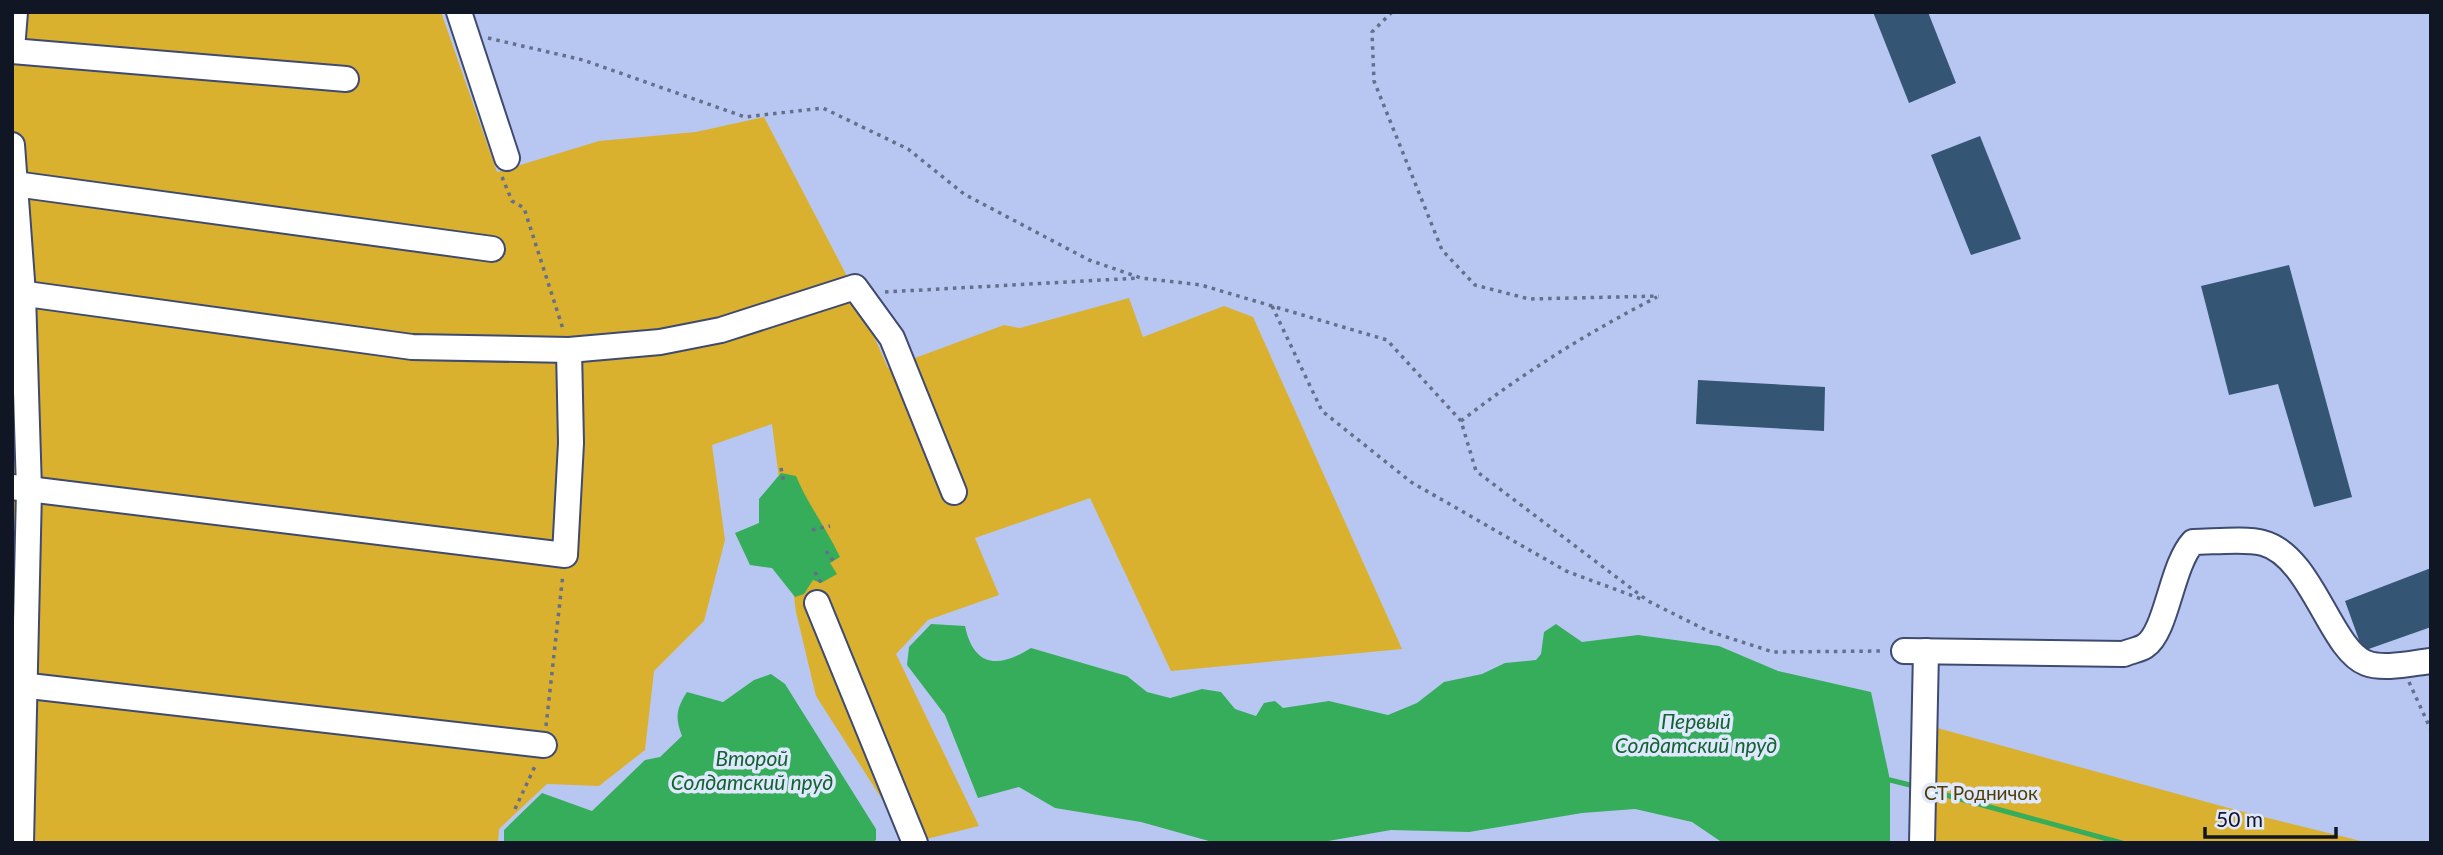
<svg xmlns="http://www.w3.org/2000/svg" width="2443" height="855" viewBox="0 0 2443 855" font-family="Lato,sans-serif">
  <rect width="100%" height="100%" fill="#b7c7f2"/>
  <g fill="#dab02f">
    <path d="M12 12H441L497 172 599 141 696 132 764 117 849 280 888 368 1004 325 1020 328 1129 298 1143 337 1224 306 1253 317 1402 649 1171 671 1090 498 975 538 999 595 928 620 896 654 979 826 910 843 816 696 796 612 772 424 712 445 725 540 704 621 654 671 645 750 599 786 547 784 499 829 498 843H12Z"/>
    <path d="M1930 726 2236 810 2369 843H1928Z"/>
  </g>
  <g fill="#36ad5a">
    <path d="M781 473 796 476C808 505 827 529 840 557L830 563 837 574 821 583 813 580 804 594 795 597 772 568 750 565 735 533 759 523V499Z"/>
    <path d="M931 624 965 626C974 668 999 668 1031 648L1127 676 1147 692 1170 698 1202 689 1221 692 1235 709 1256 716 1264 703 1275 701 1283 708 1329 701 1388 715 1417 703 1444 682 1482 674 1505 663 1536 660 1541 654 1544 632 1556 624 1582 642 1638 635 1719 646 1778 671 1871 692 1890 780V843H1723L1692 822 1635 809 1582 813 1469 832 1391 830 1317 843H1216L1141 822 1055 808 1019 787 978 798 945 715 907 665 909 647Z"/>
    <path d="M771 674 785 684 876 829V840L872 843H504V830L542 793 592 811 645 760 660 757 682 736C675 718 676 709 687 692L723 702 754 680Z"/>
  </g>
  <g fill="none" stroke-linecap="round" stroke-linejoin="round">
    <g stroke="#36ad5a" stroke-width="5">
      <path d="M1890 780 1918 787"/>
      <path d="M1931 791 2122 843"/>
    </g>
  </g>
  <g fill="#355574">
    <path d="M1873 12H1928L1956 83 1909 103Z"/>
    <path d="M1980 136 2021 239 1971 255 1931 155Z"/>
    <path d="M2289 265 2352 497 2314 507 2278 384 2229 395 2201 286Z"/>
    <path d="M1698 380 1825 387 1824 431 1696 424Z"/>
    <path d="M2431 568V627L2363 651 2345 601Z"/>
  </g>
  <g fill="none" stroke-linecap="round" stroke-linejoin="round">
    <defs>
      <g id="minor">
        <path d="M459 12 507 158"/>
        <path d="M12 49 15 12"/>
        <path d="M12 51 346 79"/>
        <path d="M12 145 23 294 29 490 21 843"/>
        <path d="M15 184 492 249"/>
        <path d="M12 292 412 347 569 350 660 342 721 330 855 287 892 338 954 492"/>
        <path d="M12 487 565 555 571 443 569 350"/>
        <path d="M817 603 915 843"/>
        <path d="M1904 651 2124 654C2130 651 2139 650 2145 646 2167 632 2171 566 2193 542 2212 542 2246 538 2263 543 2312 556 2330 649 2366 663 2384 670 2412 663 2431 661"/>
        <path d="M12 684 544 745"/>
        <path d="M1922 843 1926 651"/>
      </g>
    </defs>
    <use href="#minor" stroke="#3e4a6f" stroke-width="28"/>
    <g stroke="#646f8c" stroke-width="3.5" stroke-dasharray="3.5 5" stroke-linecap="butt">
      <path d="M1392 12 1372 32 1374 81 1442 250 1475 285 1529 299 1659 296"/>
      <path d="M488 38 583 60 745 117 823 108 908 149 964 194 1089 260 1141 278 1201 285 1387 340 1461 421 1476 471 1648 601 1708 631 1773 652 1884 651"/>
      <path d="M502 177 512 201 524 208 563 329"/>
      <path d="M885 292 1139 278"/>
      <path d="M1272 306 1322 411 1411 482 1566 571 1644 600"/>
      <path d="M1461 421C1523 373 1587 333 1657 297"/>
      <path d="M781 468 784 484"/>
      <path d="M812 530 830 526"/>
      <path d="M826 551 835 563"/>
      <path d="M815 572 821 583"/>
      <path d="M2409 682 2431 730"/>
      <path d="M546 726 563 574"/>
      <path d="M515 809 536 764"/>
    </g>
    <use href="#minor" stroke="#fff" stroke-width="24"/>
  </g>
  <g text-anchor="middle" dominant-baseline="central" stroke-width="7" stroke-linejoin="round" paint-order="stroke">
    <g font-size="19" fill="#4f3d00" stroke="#e0e8ff">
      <text x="1981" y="792">СТ Родничок</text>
    </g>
    <g font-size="21" font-style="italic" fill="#12632e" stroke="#e0e8ff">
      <text x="1696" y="720">Первый<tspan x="1696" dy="24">Солдатский пруд</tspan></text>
      <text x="752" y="757">Второй<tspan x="752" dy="24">Солдатский пруд</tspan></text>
    </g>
  </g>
  <rect width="2443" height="855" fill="none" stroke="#111625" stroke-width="28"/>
  <path d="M2205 827v10h131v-10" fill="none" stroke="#111625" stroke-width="3.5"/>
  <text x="2216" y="827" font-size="21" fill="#111625" stroke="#e0e8ff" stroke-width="5" paint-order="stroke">50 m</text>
</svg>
